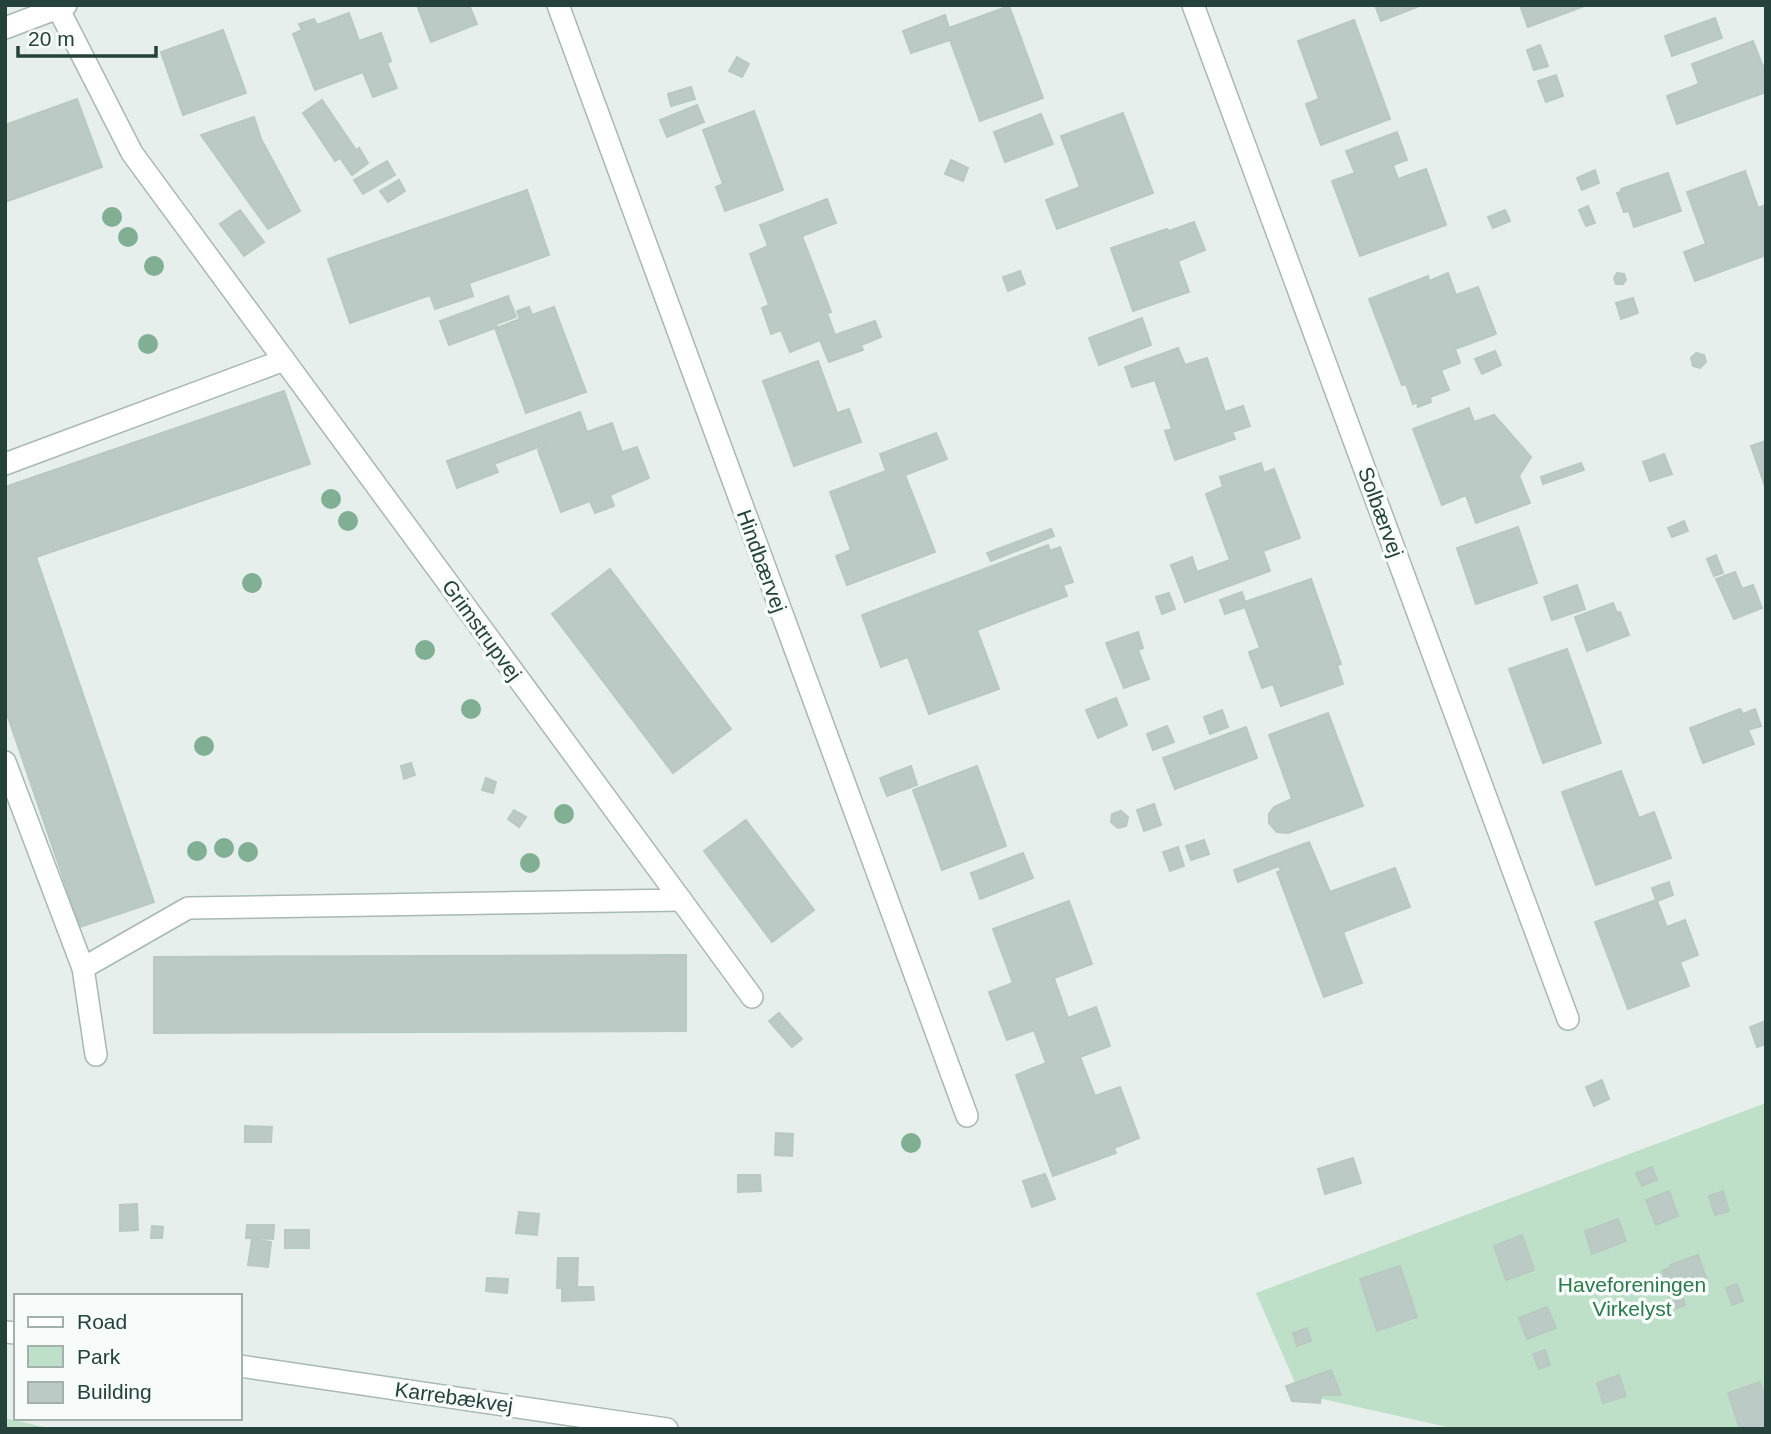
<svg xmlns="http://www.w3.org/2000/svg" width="1771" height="1434" viewBox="0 0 1771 1434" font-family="Arial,sans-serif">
  <rect width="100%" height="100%" fill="#e6efeb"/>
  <g fill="#bfe0c8">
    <path d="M1766 1103V1429H1456L1300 1394 1256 1293Z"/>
    <path d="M5 1418 52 1429H5Z"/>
  </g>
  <g fill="#bbcac4" stroke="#b8c9c2" stroke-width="2">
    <path d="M417 5H469L477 24 431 42Z"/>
    <path d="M1375 5H1422L1381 21Z"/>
    <path d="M1520 5H1587L1528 27Z"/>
    <path d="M1009 6 1043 98 980 121 950 40 911 53 903 31 945 15 949 28Z"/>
    <path d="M349 13 359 41 381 33 391 61 387 63 397 88 373 97 363 72 315 90 293 34 302 30 299 24 314 19 317 25Z"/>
    <path d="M1715 18 1722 38 1672 56 1665 36Z"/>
    <path d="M1354 20 1390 119 1321 145 1306 104 1319 99 1298 41Z"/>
    <path d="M223 30 246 93 183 115 161 52Z"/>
    <path d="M1753 41 1766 74V92L1677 124 1667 96 1699 84 1692 64Z"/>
    <path d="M1540 45 1548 66 1534 70 1527 50Z"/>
    <path d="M737 57 749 64 742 77 729 71Z"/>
    <path d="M1556 75 1563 96 1546 102 1538 81Z"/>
    <path d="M691 87 695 99 671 106 668 94Z"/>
    <path d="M77 99 102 167 5 202V125Z"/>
    <path d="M322 100 356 150 359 148 368 163 352 175 340 158 335 161 303 113Z"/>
    <path d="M697 105 704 122 667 137 660 120Z"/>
    <path d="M754 111 783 190 725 211 716 187 723 184 703 130Z"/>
    <path d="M1123 113 1153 193 1057 229 1046 200 1080 187 1061 136Z"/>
    <path d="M1041 114 1053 144 1005 162 994 132Z"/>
    <path d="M254 117 261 139 300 211 268 229 201 135Z"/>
    <path d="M1397 132 1407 160 1393 165 1398 179 1426 169 1446 225 1360 256 1332 181 1355 173 1346 151Z"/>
    <path d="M951 160 968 168 963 181 945 174Z"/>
    <path d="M387 161 395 175 363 194 354 180Z"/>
    <path d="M1595 170 1599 183 1582 190 1577 178Z"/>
    <path d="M1745 171 1758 208 1766 205V255L1695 281 1684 252 1706 244 1687 192Z"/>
    <path d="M1668 173 1681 211 1634 227 1629 211 1624 212 1617 193 1621 192V189Z"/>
    <path d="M399 180 405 191 388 202 380 191Z"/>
    <path d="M527 190 549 255 469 283 473 296 435 309 430 295 350 323 328 259Z"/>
    <path d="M827 199 836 223 802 236 831 312 827 313 835 335 875 321 881 337 861 345 863 350 829 362 820 340 790 352 781 330 771 334 762 308 769 305 750 254 768 246 760 225Z"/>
    <path d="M1588 206 1595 223 1586 226 1579 210Z"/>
    <path d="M240 210 264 242 244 256 220 224Z"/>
    <path d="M1505 210 1510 221 1493 228 1488 217Z"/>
    <path d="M1194 222 1205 250 1178 261 1189 292 1133 311 1111 248 1167 229 1169 231Z"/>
    <path d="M1020 271 1025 284 1008 291 1003 277Z"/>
    <path d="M1448 273 1456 295 1478 287 1496 334 1455 349 1460 363 1441 370 1449 390 1430 397 1431 402 1418 407 1417 402 1413 404 1406 384 1402 385 1369 299 1428 276 1429 281Z"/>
    <path d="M1617 273 1624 274 1626 280 1623 284H1616L1614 278Z"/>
    <path d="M508 296 516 317 496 324 497 328 520 319 517 311 529 307 532 315 554 307 586 392 526 413 495 328 449 345 440 321Z"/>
    <path d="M1633 298 1638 313 1621 319 1616 303Z"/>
    <path d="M1142 318 1151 345 1099 365 1089 338Z"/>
    <path d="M1178 348 1185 365 1207 358 1225 412 1243 406 1250 426 1232 432 1235 439 1175 460 1165 431 1172 429 1155 380 1132 387 1125 367Z"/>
    <path d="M1495 351 1501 365 1482 374 1475 359Z"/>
    <path d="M1696 353 1704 355 1706 362 1700 368 1693 366 1691 358Z"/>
    <path d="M818 361 837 413 849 409 861 442 794 466 763 381Z"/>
    <path d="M284 391 310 464 36 557 154 902 80 927 5 708V487Z"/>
    <path d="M1469 408 1474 422 1494 415 1531 457 1519 476 1530 503 1476 523 1466 495 1442 505 1413 429Z"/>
    <path d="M580 412 587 432 612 423 622 452 637 447 649 478 610 495 614 506 595 513 590 501 561 512 538 450 545 447 544 445 494 464 498 472 457 488 447 461Z"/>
    <path d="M936 433 947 459 905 475 935 552 847 585 836 556 851 550 830 492 886 471 880 454Z"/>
    <path d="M1766 441V489L1751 446Z"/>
    <path d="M1664 454 1672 474 1650 481 1643 462Z"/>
    <path d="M1261 463 1264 473 1274 469 1300 538 1263 551 1270 571 1185 602 1171 565 1192 557 1197 572 1230 560 1206 494 1223 487 1220 477Z"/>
    <path d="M1581 463 1584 470 1543 484 1541 477Z"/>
    <path d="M1684 521 1688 531 1672 537 1668 528Z"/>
    <path d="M1518 527 1537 583 1476 604 1457 548Z"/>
    <path d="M1051 529 1054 536 991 561 987 553Z"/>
    <path d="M1048 545 1050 551 1060 547 1073 582 1063 585 1067 596 977 630 999 689 929 714 908 657 881 667 862 615Z"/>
    <path d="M1716 555 1723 573 1714 576 1707 559Z"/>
    <path d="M610 569 731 729 673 773 552 614Z"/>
    <path d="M1735 572 1742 589 1753 585 1762 608 1734 619 1716 579Z"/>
    <path d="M1311 579 1341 664 1337 665 1343 684 1281 706 1273 684 1262 688 1249 652 1260 648 1245 607 1225 614 1220 600 1242 592 1245 602Z"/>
    <path d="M1577 585 1585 609 1552 620 1544 597Z"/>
    <path d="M1169 593 1175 609 1162 614 1156 597Z"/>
    <path d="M1613 603 1617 613 1620 612 1629 635 1587 651 1575 617Z"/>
    <path d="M1138 632 1143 648 1138 650 1149 679 1124 688 1106 643Z"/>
    <path d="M1567 649 1601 743 1543 763 1509 669Z"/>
    <path d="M1116 698 1127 725 1098 738 1086 710Z"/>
    <path d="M1740 709 1743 714 1755 709 1761 726 1748 730 1754 744 1703 763 1690 728Z"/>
    <path d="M1222 710 1228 727 1210 734 1204 717Z"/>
    <path d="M1328 713 1363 806 1288 833 1277 832 1269 823V814L1274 807 1292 799 1269 735Z"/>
    <path d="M1167 726 1174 742 1153 750 1147 734Z"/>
    <path d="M1246 727 1257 758 1175 789 1163 758Z"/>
    <path d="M411 763 415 775 404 779 401 766Z"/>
    <path d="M911 766 917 785 887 796 880 778Z"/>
    <path d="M977 766 1006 846 942 870 913 790Z"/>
    <path d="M1621 771 1639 818 1654 812 1671 858 1596 885 1562 792Z"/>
    <path d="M486 778 496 782 493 793 482 790Z"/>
    <path d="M1154 804 1161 825 1144 831 1137 810Z"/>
    <path d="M514 810 526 817 519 827 508 819Z"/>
    <path d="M1121 811 1128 817 1126 826 1118 828 1111 822 1112 814Z"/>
    <path d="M746 820 814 910 772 942 704 851Z"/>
    <path d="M1204 840 1209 854 1191 860 1186 846Z"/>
    <path d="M1309 842 1330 892 1395 868 1410 907 1343 932 1362 983 1324 997 1277 872 1281 871 1279 866 1238 882 1234 870Z"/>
    <path d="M1178 847 1184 866 1170 871 1163 852Z"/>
    <path d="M1023 853 1033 878 980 899 971 873Z"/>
    <path d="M1669 882 1673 895 1657 901 1667 927 1685 920 1698 955 1680 962 1689 986 1628 1009 1595 922 1656 900 1652 888Z"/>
    <path d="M1069 901 1092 964 1054 978 1068 1018 1096 1007 1110 1046 1080 1057 1095 1096 1120 1087 1139 1138 1114 1148 1116 1153 1053 1176 1016 1075 1046 1063 1034 1030 1007 1040 989 992 1013 983 993 929Z"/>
    <path d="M686 955V1031L154 1033V957Z"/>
    <path d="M779 1013 802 1039 792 1047 769 1021Z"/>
    <path d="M1766 1021V1044L1757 1047 1750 1027Z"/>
    <path d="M1602 1080 1609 1099 1594 1106 1586 1087Z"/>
    <path d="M245 1126 272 1127 271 1142H245Z"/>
    <path d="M776 1133 793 1134 792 1156 775 1155Z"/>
    <path d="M1353 1158 1361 1183 1325 1194 1318 1169Z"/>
    <path d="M1652 1167 1657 1180 1642 1186 1636 1173Z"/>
    <path d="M1045 1174 1055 1199 1032 1207 1023 1181Z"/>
    <path d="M738 1175H760L761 1191 738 1192Z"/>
    <path d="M1669 1191 1678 1216 1656 1225 1646 1200Z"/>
    <path d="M1723 1191 1729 1211 1715 1215 1709 1196Z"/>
    <path d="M137 1204 138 1230 120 1231V1205Z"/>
    <path d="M519 1212 539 1214 537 1235 516 1233Z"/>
    <path d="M1618 1219 1626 1241 1592 1254 1585 1231Z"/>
    <path d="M247 1225H274L273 1239 246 1238Z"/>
    <path d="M152 1226 163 1227 162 1238H151Z"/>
    <rect x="285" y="1230" width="24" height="18"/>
    <path d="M1522 1235 1534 1270 1506 1280 1494 1246Z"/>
    <path d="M252 1239 271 1242 268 1267 248 1265Z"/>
    <path d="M1698 1255 1706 1278 1678 1288 1677 1284 1668 1287 1662 1271 1671 1267 1670 1265Z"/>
    <path d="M558 1258H578L577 1287H593L594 1300 562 1301V1288H557Z"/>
    <path d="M1400 1266 1417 1317 1377 1331 1360 1279Z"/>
    <path d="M487 1278 508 1279 507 1293 486 1291Z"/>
    <path d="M1737 1284 1743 1301 1732 1305 1726 1288Z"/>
    <path d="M1683 1298 1685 1305 1671 1310 1668 1303Z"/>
    <path d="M1547 1307 1556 1328 1527 1339 1519 1318Z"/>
    <path d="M1307 1328 1311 1341 1297 1346 1293 1333Z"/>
    <path d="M1545 1350 1550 1365 1539 1369 1533 1354Z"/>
    <path d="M1331 1370 1341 1395H1321L1320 1403 1292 1401 1286 1386Z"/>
    <path d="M1619 1375 1626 1396 1603 1403 1597 1383Z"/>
    <path d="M1760 1382 1766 1399V1429H1740L1728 1393Z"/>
  </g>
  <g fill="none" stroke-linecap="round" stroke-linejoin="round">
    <defs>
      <g id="minor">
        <path d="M558 5 967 1116"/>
        <path d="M1193 5 1568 1019"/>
        <path d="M5 464 284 360"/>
        <path d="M5 762 83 968 188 908 681 900 132 153 58 8"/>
        <path d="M681 900 752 997"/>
        <path d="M83 968 96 1055"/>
      </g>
      <g id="tertiary">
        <path d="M5 28 66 5"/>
        <path d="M5 1332 16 1333"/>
        <path d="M240 1366 667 1429"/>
      </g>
    </defs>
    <use href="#minor" stroke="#a8b8b2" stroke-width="24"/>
    <use href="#tertiary" stroke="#a8b8b2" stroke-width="24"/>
    <use href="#minor" stroke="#fff" stroke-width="21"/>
    <use href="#tertiary" stroke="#fff" stroke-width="21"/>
  </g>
  <g fill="#80af93">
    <circle cx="112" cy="217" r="10"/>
    <circle cx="128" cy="237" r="10"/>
    <circle cx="154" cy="266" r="10"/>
    <circle cx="148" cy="344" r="10"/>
    <circle cx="331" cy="499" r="10"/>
    <circle cx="348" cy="521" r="10"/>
    <circle cx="252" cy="583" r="10"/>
    <circle cx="425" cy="650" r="10"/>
    <circle cx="471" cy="709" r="10"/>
    <circle cx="204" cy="746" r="10"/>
    <circle cx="564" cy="814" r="10"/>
    <circle cx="224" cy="848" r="10"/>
    <circle cx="197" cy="851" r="10"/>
    <circle cx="248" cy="852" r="10"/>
    <circle cx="530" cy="863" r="10"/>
    <circle cx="911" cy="1143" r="10"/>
  </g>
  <g text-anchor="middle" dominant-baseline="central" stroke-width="7" stroke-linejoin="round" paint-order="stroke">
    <g font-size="21" fill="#24423a" stroke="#f7fbf9">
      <text transform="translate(1381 512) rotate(70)">Solbærvej</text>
      <text transform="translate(762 561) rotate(70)">Hindbærvej</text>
      <text transform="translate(482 630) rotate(54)">Grimstrupvej</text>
      <text transform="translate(454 1397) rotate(8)">Karrebækvej</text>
    </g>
    <g font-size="21" fill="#2d7a4b" stroke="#f7fbf9">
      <text x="1632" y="1284">Haveforeningen<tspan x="1632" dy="24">Virkelyst</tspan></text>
    </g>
  </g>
  <rect width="1771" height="1434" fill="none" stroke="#24423a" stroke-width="14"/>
  <rect x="14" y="1294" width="228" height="126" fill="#f7fbf9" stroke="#a3b1ad" stroke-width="2"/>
  <rect x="28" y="1317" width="35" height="10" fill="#ffffff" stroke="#a3b1ad" stroke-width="2"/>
  <text x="77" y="1329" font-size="21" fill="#24423a">Road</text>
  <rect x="28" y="1346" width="35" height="21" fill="#bfe0c8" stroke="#a3b1ad" stroke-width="2"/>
  <text x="77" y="1364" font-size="21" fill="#24423a">Park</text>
  <rect x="28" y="1382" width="35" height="21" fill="#bbcac4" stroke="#a3b1ad" stroke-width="2"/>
  <text x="77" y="1399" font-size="21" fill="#24423a">Building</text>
  <path d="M18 46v10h138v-10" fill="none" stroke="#24423a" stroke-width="3.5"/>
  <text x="28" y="46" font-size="21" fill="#24423a" stroke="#f7fbf9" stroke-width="5" paint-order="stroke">20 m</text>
</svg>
